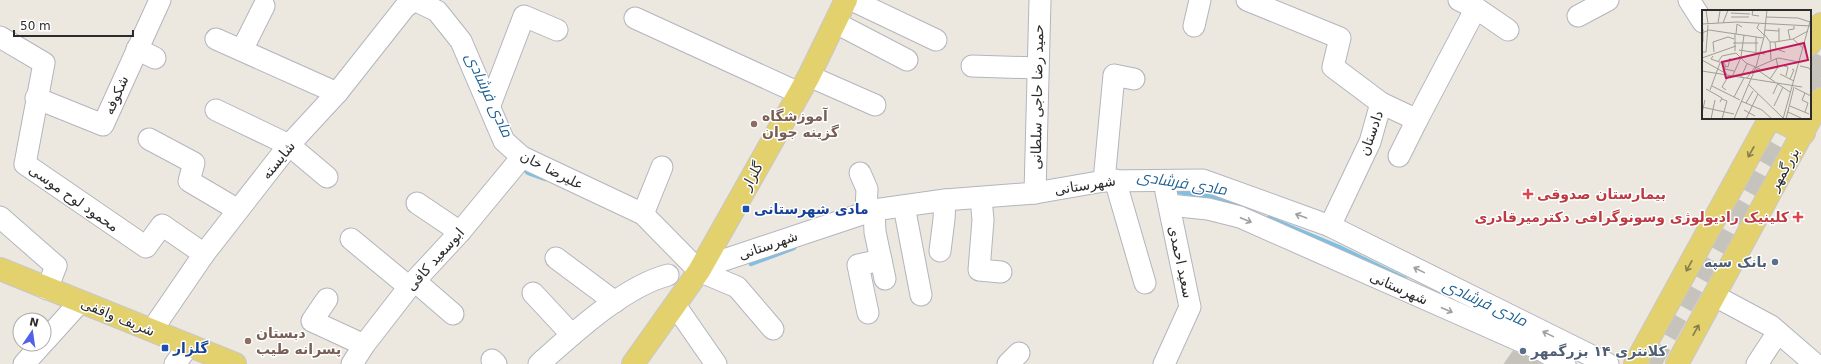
<svg xmlns="http://www.w3.org/2000/svg" width="1821" height="364" viewBox="0 0 1821 364" font-family="'DejaVu Sans',Cairo,sans-serif">
  <rect width="100%" height="100%" fill="#ece8e0"/>
  <g fill="none" stroke-linecap="round" stroke-linejoin="round">
    <g stroke="#7ec0e3" stroke-width="4.5">
      <path d="M521 166 528 173 545 179"/>
      <path d="M1172 191 1220 198 1244 208"/>
      <path d="M1269 218 1339 247 1405 279"/>
      <path d="M751 264 794 248"/>
    </g>
  </g>
  <path fill="#c5c2bb" stroke="#c8c4b9" d="M1513 351 1538 362 1541 364H1504Z"/>
  <g fill="none" stroke-linecap="round" stroke-linejoin="round">
    <g stroke="#c6c2bc" stroke-width="22" stroke-dasharray="22 11" stroke-linecap="butt">
      <path d="M1810 75 1821 55"/>
      <path d="M1810 98 1821 78"/>
      <path d="M1650 364 1786 118"/>
    </g>
    <defs>
      <g id="minor">
        <path d="M414 0 437 11 461 41 504 141 522 157 643 214 699 271 737 287 773 329"/>
        <path d="M852 0 936 40"/>
        <path d="M1247 0 1340 38 1333 67 1381 103 1417 120 1476 8"/>
        <path d="M1459 0 1476 8 1508 30"/>
        <path d="M1689 0 1703 22"/>
        <path d="M1578 16 1608 0"/>
        <path d="M635 18 799 93"/>
        <path d="M836 23 907 60"/>
        <path d="M1194 26 1200 0"/>
        <path d="M0 37 44 63 25 164 146 247 162 225 204 254"/>
        <path d="M216 39 337 93"/>
        <path d="M137 49 155 58"/>
        <path d="M242 50 264 6"/>
        <path d="M972 66 1037 68"/>
        <path d="M809 76 875 105"/>
        <path d="M36 98 103 125 160 0"/>
        <path d="M490 105 524 16 557 30"/>
        <path d="M216 110 289 145 327 177"/>
        <path d="M149 139 194 163 189 181 238 210"/>
        <path d="M1399 156 1417 120"/>
        <path d="M860 173 867 189 866 211"/>
        <path d="M1115 180 1145 283"/>
        <path d="M1104 181 1114 75 1134 79"/>
        <path d="M1035 193 1040 0"/>
        <path d="M981 198 983 220 979 270 1001 272"/>
        <path d="M417 203 460 232"/>
        <path d="M1169 205 1208 209 1240 217 1543 351 1565 364"/>
        <path d="M904 206 921 295"/>
        <path d="M874 210 875 232 885 279"/>
        <path d="M643 214 662 167"/>
        <path d="M0 217 56 266 47 289"/>
        <path d="M1330 226 1370 142 1381 103"/>
        <path d="M351 239 409 287"/>
        <path d="M940 251 944 219 945 200"/>
        <path d="M556 258 615 302"/>
        <path d="M700 268 874 210 945 200 1035 193 1104 181 1203 180 1330 226 1608 364"/>
        <path d="M416 282 453 314"/>
        <path d="M533 293 572 335"/>
        <path d="M1715 296 1771 326 1815 364"/>
        <path d="M327 299 312 321 364 345"/>
        <path d="M675 305 716 364"/>
        <path d="M868 313 858 265 881 260"/>
        <path d="M152 330 204 254 289 145 337 93 405 7 415 0"/>
        <path d="M44 342 80 302"/>
        <path d="M492 360 496 364"/>
        <path d="M24 364 42 344"/>
        <path d="M175 364 189 345"/>
        <path d="M352 364 364 345 409 287 460 232 522 157"/>
        <path d="M539 364C574 333 623 287 668 275"/>
        <path d="M1008 364 1019 353"/>
        <path d="M1164 364 1190 307 1166 192"/>
        <path d="M1757 364 1778 332"/>
      </g>
      <g id="major">
        <path d="M1810 44 1821 24"/>
        <path d="M1773 118 1804 133"/>
        <path d="M0 269 235 364"/>
        <path d="M633 364 699 271 809 76 846 0"/>
        <path d="M1635 364 1770 118"/>
        <path d="M1677 364 1821 99"/>
      </g>
    </defs>
    <use href="#minor" stroke="#b3b5be" stroke-width="23"/>
    <use href="#major" stroke="#c8c8c8" stroke-width="24"/>
    <use href="#minor" stroke="#fff" stroke-width="21"/>
    <use href="#major" stroke="#e3d16e" stroke-width="22"/>
  </g>
  <defs><path id="oneway-shaft" d="M-6 0H5M1.5-3L5.5 0L1.5 3" fill="none" stroke-width="1.6" stroke-linecap="round" stroke-linejoin="round"/></defs>
  <g stroke="#887e4d">
    <use href="#oneway-shaft" transform="translate(1751 152) rotate(119)"/>
    <use href="#oneway-shaft" transform="translate(1689 266) rotate(119)"/>
    <use href="#oneway-shaft" transform="translate(1696 330) rotate(-61)"/>
  </g>
  <g stroke="#a0a0a0">
    <use href="#oneway-shaft" transform="translate(1301 216) rotate(-160)"/>
    <use href="#oneway-shaft" transform="translate(1246 220) rotate(23)"/>
    <use href="#oneway-shaft" transform="translate(1419 270) rotate(-154)"/>
    <use href="#oneway-shaft" transform="translate(1447 310) rotate(23)"/>
    <use href="#oneway-shaft" transform="translate(1548 334) rotate(-154)"/>
  </g>
  <g fill="#8d6e63" stroke="#fff" stroke-width="1.5">
    <circle cx="754" cy="124" r="4"/>
    <circle cx="248" cy="341" r="4"/>
  </g>
  <g fill="#e0444e" stroke="#fff" stroke-width="1.5">
    <path d="M1526 188h4v4h4v4h-4v4h-4v-4h-4v-4h4z"/>
    <path d="M1796 211h4v4h4v4h-4v4h-4v-4h-4v-4h4z"/>
  </g>
  <g fill="#1a4fb4" stroke="#fff" stroke-width="1.5">
    <rect x="742" y="205" width="8" height="8" rx="2"/>
    <rect x="161" y="344" width="8" height="8" rx="2"/>
  </g>
  <g fill="#5c6f8a" stroke="#fff" stroke-width="1.5">
    <circle cx="1775" cy="262" r="4"/>
    <circle cx="1523" cy="351" r="4"/>
  </g>
  <g text-anchor="middle" dominant-baseline="central" stroke-width="3" stroke-linejoin="round" paint-order="stroke">
    <g font-size="14" fill="#2c2c2c" stroke="#fff">
      <text transform="translate(116 95) rotate(-66)">شکوفه</text>
      <text transform="translate(1037 97) rotate(-89)">حمید رضا حاجی سلطانی</text>
      <text transform="translate(1371 133) rotate(-71)">دادستان</text>
      <text transform="translate(278 160) rotate(-51)">شایسته</text>
      <text transform="translate(1784 169) rotate(-61)">بزرگمهر</text>
      <text transform="translate(552 170) rotate(27)">علیرضا خان</text>
      <text transform="translate(752 176) rotate(-61)">گلزار</text>
      <text transform="translate(1085 185) rotate(-9)">شهرستانی</text>
      <text transform="translate(74 198) rotate(35)">محمود لوح موسی</text>
      <text transform="translate(768 245) rotate(-19)">شهرستانی</text>
      <text transform="translate(435 259) rotate(-48)">ابوسعید کافی</text>
      <text transform="translate(1181 262) rotate(78)">سعید احمدی</text>
      <text transform="translate(1399 288) rotate(24)">شهرستانی</text>
      <text transform="translate(118 317) rotate(22)">شریف واقفی</text>
    </g>
    <g font-size="14" font-weight="bold" fill="#785e54" stroke="#fff" text-anchor="start">
      <text x="762" y="116">آموزشگاه<tspan x="762" dy="16">گزینه جوان</tspan></text>
      <text x="256" y="333">دبستان<tspan x="256" dy="16">پسرانه طیب</tspan></text>
    </g>
    <g font-size="14" font-weight="bold" fill="#be3a42" stroke="#fff" text-anchor="start">
      <text x="1537" y="194">بیمارستان صدوقی</text>
      <text x="1789" y="217" text-anchor="end">کلینیک رادیولوژی وسونوگرافی دکترمیرقادری</text>
    </g>
    <g font-size="14" font-weight="bold" fill="#164399" stroke="#fff" text-anchor="start">
      <text x="754" y="209">مادی شهرستانی</text>
      <text x="173" y="348">گلزار</text>
    </g>
    <g font-size="14" font-weight="bold" fill="#4e5e75" stroke="#fff" text-anchor="end">
      <text x="1767" y="262">بانک سپه</text>
      <text x="1531" y="351" text-anchor="start">کلانتری ۱۴ بزرگمهر</text>
    </g>
    <g font-size="15" font-style="italic" fill="#1b5f91" stroke="#fff">
      <text transform="translate(489 95) rotate(65)">مادی فرشادی</text>
      <text transform="translate(1182 183) rotate(9)">مادی فرشادی</text>
      <text transform="translate(1485 303) rotate(25)">مادی فرشادی</text>
    </g>
  </g>
  <g transform="translate(1702 10)">
    <rect width="109" height="109" fill="#ece8e0"/>
    <path fill="none" stroke="#9f9d98" stroke-width="1" d="M4 0 6 14M51 0 50 5 57 6M29 3 48 4M29 7H47M64 7 96 8 108 12M16 13 18 1M21 13 26 0M0 14 35 12 109 16M57 14 55 18 62 25M77 18V31M1 19V32M63 20 77 21M0 23 7 20 61 28M33 24V41M34 24 35 14 40 17M63 25 68 32H73L91 29 106 21M88 29 86 20 92 19V16M91 29 101 38M68 32 69 50M73 32 74 39 83 42M31 33H56M37 40 63 44M0 42H4L6 15M12 42 11 32 26 27 32 29M54 42V27M11 46 9 49 23 54V59L32 61M0 48 34 36M0 50 25 64M16 52 20 46 34 43 44 53 58 59M23 56 26 57 28 48M82 56 86 57 84 66M98 56 107 58 109 61M55 57 76 48 97 52M54 59 73 72M0 61 100 77M78 64 92 71M31 65 39 47 42 25M39 67 45 54M45 68 53 57M68 69 76 57 74 48M88 69 92 60 90 59M76 74 88 82M47 75 81 108M10 76 38 90M93 78 109 86M4 79 20 88 18 92M8 80 18 53M24 80 20 77 27 65M71 84 76 73M32 87 42 68M20 89 25 91 20 109M39 91 60 100 70 109M44 93 51 81M72 96 81 77M88 96 107 104M0 97 32 104M42 100 53 106M86 102 99 108M103 102 106 93 100 90 103 83M0 103 3 90M9 109 13 90M32 109 54 57 62 27 65 0M44 109 56 84M81 109 109 8M84 109 92 77"/>
    <path fill="#c2185b" fill-opacity="0.15" stroke="#c2185b" stroke-width="2" d="M102 33 106 50 24 68 20 52Z"/>
    <rect width="109" height="109" fill="none" stroke="#2c2c2c" stroke-width="2"/>
  </g>
  <g transform="translate(32 332) rotate(13)"><circle r="19" fill="#ffffff" stroke="#ababab"/>
  <path d="M0-3L7 15L0 10L-7 15Z" fill="#5161e8"/>
  <text y="-6" font-size="11" font-weight="bold" text-anchor="middle" fill="#2c2c2c">N</text>
  </g>
  <path d="M14 30v6h119v-6" fill="none" stroke="#2c2c2c" stroke-width="2"/>
  <text x="20" y="30" font-size="12" fill="#2c2c2c" stroke="#ffffff" stroke-width="3" paint-order="stroke">50 m</text>
</svg>
